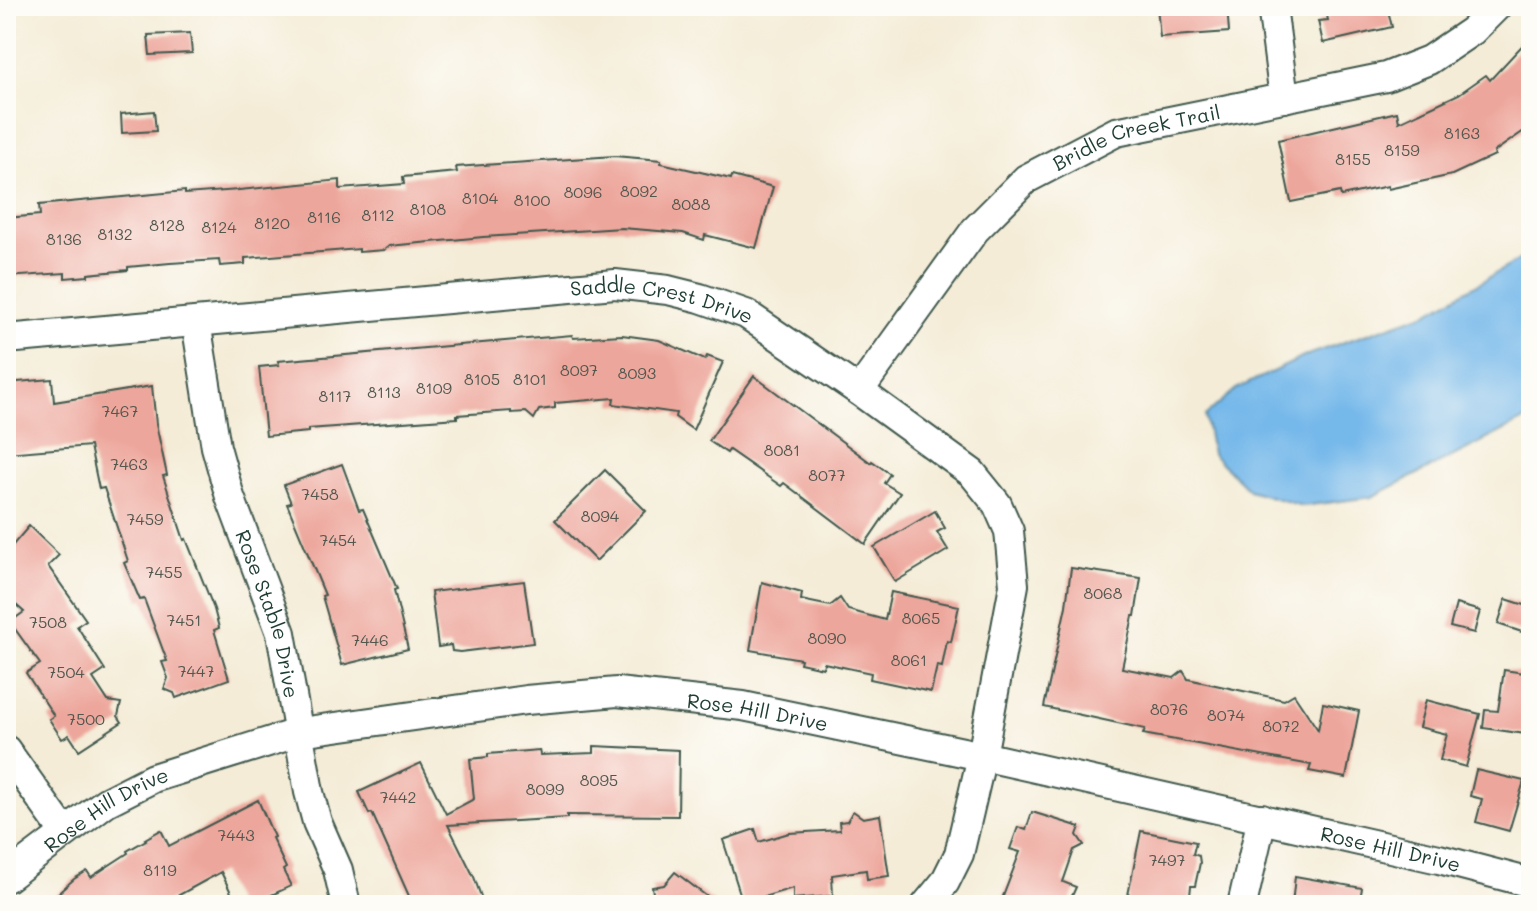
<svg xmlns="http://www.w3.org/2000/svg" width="1537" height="911" viewBox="0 0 1537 911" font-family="Mali,sans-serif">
  <rect width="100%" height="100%" fill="#fdfcf7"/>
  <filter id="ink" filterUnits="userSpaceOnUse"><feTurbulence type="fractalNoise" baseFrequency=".0125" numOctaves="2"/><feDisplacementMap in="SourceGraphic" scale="16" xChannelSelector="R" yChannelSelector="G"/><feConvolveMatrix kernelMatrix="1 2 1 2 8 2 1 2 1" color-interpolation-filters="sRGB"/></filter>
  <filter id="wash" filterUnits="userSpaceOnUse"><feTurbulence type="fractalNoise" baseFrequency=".006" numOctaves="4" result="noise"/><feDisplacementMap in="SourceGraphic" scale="32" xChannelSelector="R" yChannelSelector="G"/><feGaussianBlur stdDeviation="1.8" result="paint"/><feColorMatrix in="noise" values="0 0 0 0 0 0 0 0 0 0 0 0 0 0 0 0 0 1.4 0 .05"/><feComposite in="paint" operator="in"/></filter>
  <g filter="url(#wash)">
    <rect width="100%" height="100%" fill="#f4ecd7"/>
    <path fill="#74b8ea" stroke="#4a7a8f" stroke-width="2" d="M1531 253V417L1372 497 1302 506 1249 490 1212 454 1205 416 1236 389 1310 354 1427 313Z"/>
    <g id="blocks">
      <g fill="#eda69b">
        <path d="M1157 6H1227L1229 32 1160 37Z"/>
        <path d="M1325 6H1387L1392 27 1323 43 1318 21 1328 20Z"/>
        <path d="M190 33 192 53 150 55 148 35Z"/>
        <path d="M1531 36V126L1494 152 1495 155 1452 175 1388 189V186L1341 196 1340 192 1291 202 1278 140 1397 112 1399 122 1459 94 1486 75 1490 80Z"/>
        <path d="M154 111 156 131 122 133 121 114Z"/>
        <path d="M614 156 661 160V163L731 179 732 176 773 187 756 248 705 235 704 240 683 233 622 228 483 237 389 246 384 250 359 252V249L245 258V264L220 266 219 260 170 263 128 267V270L88 274V276L65 278V273L6 277V218L40 215 39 205 185 191V194L239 190 340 180V189L404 184 403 177 457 172 456 167Z"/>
        <path d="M572 335 573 338 622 335 659 340 705 360 707 356 723 362 693 430 675 417 676 413 613 404 614 398 555 403V408L539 410 534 419 526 412 511 413V411L457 415V418L308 429V432L266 436 259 367 279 365 278 361Z"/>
        <path d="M754 376 871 463 872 461 890 474 884 483 900 493 865 544 784 483 781 486 729 450 727 453 709 441Z"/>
        <path d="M52 379 54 402 152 386 156 424 167 475 163 476 184 540 186 539 214 609 219 628 214 630 229 679 176 698 174 693 164 689 168 678 162 662 167 661 144 599 140 600 124 563 128 561 104 488 99 489 90 446 6 453V383Z"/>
        <path d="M342 464 359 510 363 509 397 589 394 590 408 649 342 665 322 596 325 595 287 504 291 503 284 485Z"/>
        <path d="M605 470 646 511 596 561 555 520Z"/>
        <path d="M935 511 945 528 937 532 948 550 895 582 874 547Z"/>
        <path d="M29 526 59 555 48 566 86 620 77 626 105 670 93 678 108 701 121 703 118 716 122 722 79 750 69 735 62 739 49 719 54 716 26 673 40 664 10 622 24 612 6 596V553Z"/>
        <path d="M1071 568 1141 578 1135 616H1133L1122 668 1174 678 1183 671 1188 679 1284 700 1294 694 1318 730 1323 703 1359 711 1346 778 1309 771 1311 765 1143 734 1145 729 1044 707 1066 606Z"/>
        <path d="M524 581 533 643 460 652 452 651 451 645 438 647 431 592Z"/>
        <path d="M762 582 802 593 801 600 830 606 840 598 848 610 885 620 891 592 959 606 951 642 947 641 942 667 937 666 931 692 870 679 871 673 824 663 823 668 800 663 801 659 750 650Z"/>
        <path d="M1506 599 1531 607V635L1498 624Z"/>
        <path d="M1456 604 1480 611 1474 633 1450 627Z"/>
        <path d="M1504 670 1531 674V714H1529L1526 734 1483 728 1485 710 1498 711Z"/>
        <path d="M1426 700 1480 714 1466 767 1440 760 1447 734 1419 727Z"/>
        <path d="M594 746 679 750 678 816 567 815V818L448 825 474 877 484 905H413L372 813 369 814 359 792 421 763 446 814 474 799 470 759 488 757V754L539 750 540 755 594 753Z"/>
        <path d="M1476 770 1524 781 1509 831 1476 822 1482 799 1470 796Z"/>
        <path d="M258 800 274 837 272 838 286 868 283 870 291 886 250 905H237L221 872 161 905H45L74 879 87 871 91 877 128 853 127 851 146 840 145 839 161 830 169 846Z"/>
        <path d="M853 811 863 818 880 815 889 876 867 879 866 870 832 875 833 896 793 899V888L743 903 723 840 755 829 759 842 789 833 840 830 839 822 847 821Z"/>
        <path d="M1032 812 1080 827 1077 835 1084 845 1074 850 1063 882 1076 887 1068 905H1017L1002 899 1020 852 1010 849 1018 827 1026 830Z"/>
        <path d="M1141 831 1196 842 1193 854 1199 856 1200 863 1195 886H1191L1189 905H1126Z"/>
        <path d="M675 872 718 905H655L652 887 664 885Z"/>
        <path d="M1295 876 1362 888 1359 905H1292Z"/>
      </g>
    </g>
  </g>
  <g filter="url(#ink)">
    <use href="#blocks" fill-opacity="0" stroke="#3f574c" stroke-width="2"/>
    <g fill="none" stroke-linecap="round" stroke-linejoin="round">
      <defs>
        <g id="minor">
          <path d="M1272 6 1284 98"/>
          <path id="s1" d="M196 322 216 447 230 497 281 633 309 792 317 822 338 870 346 905"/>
          <path id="s2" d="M6 339 615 284 668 290 700 298 746 314 859 391 972 473 997 504 1009 531 1014 585 982 756 959 854 945 882 926 905"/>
          <path id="s3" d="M859 391 975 230 1026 179 1116 132 1386 77 1429 60 1472 31 1497 6"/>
          <path d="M6 750 65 833"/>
          <path id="s4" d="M6 878 106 802 153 778 300 732 526 700 617 692 743 706 982 756 1439 859 1531 883"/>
          <path d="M1242 905 1262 818"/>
        </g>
      </defs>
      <use href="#minor" stroke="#3f574c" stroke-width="32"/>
      <use href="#minor" stroke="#fff" stroke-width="28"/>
    </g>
  </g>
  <g text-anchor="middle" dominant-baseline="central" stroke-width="7" stroke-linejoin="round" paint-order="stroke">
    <g font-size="16" fill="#52574e">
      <text x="1462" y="132">8163</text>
      <text x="1402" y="149">8159</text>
      <text x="1353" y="158">8155</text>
      <text x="639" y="190">8092</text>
      <text x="583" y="191">8096</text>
      <text x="480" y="197">8104</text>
      <text x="532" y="199">8100</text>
      <text x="691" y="203">8088</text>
      <text x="428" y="208">8108</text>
      <text x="378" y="214">8112</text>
      <text x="324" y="216">8116</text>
      <text x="272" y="222">8120</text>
      <text x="167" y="224">8128</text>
      <text x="219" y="226">8124</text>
      <text x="115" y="233">8132</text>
      <text x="64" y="238">8136</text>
      <text x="579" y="369">8097</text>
      <text x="637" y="372">8093</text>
      <text x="482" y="378">8105</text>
      <text x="530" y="378">8101</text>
      <text x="434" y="387">8109</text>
      <text x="384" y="391">8113</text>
      <text x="335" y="395">8117</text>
      <text x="120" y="410">7467</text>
      <text x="782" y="449">8081</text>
      <text x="129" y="463">7463</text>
      <text x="827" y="474">8077</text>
      <text x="320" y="493">7458</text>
      <text x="600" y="515">8094</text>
      <text x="145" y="518">7459</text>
      <text x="338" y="539">7454</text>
      <text x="164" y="571">7455</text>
      <text x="1103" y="592">8068</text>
      <text x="921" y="617">8065</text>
      <text x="184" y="619">7451</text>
      <text x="48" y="621">7508</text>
      <text x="827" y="637">8090</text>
      <text x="370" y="639">7446</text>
      <text x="909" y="659">8061</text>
      <text x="196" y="670">7447</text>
      <text x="66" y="671">7504</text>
      <text x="1169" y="708">8076</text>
      <text x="1226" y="714">8074</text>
      <text x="86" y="718">7500</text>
      <text x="1281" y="725">8072</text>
      <text x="599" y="779">8095</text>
      <text x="545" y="788">8099</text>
      <text x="398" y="796">7442</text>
      <text x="236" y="834">7443</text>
      <text x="1167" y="859">7497</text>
      <text x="160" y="869">8119</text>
    </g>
    <g font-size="20" fill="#1f3d34" stroke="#fdfcf7">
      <text stroke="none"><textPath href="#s3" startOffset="390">Bridle Creek Trail</textPath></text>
      <text stroke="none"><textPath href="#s2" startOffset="660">Saddle Crest Drive</textPath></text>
      <text stroke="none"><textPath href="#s1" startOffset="302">Rose Stable Drive</textPath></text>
      <text stroke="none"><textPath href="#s4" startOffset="794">Rose Hill Drive</textPath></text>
      <text stroke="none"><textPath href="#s4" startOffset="122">Rose Hill Drive</textPath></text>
      <text stroke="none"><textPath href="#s4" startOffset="1442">Rose Hill Drive</textPath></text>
    </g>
  </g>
  <rect width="1537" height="911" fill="none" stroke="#fdfcf7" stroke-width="32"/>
</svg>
